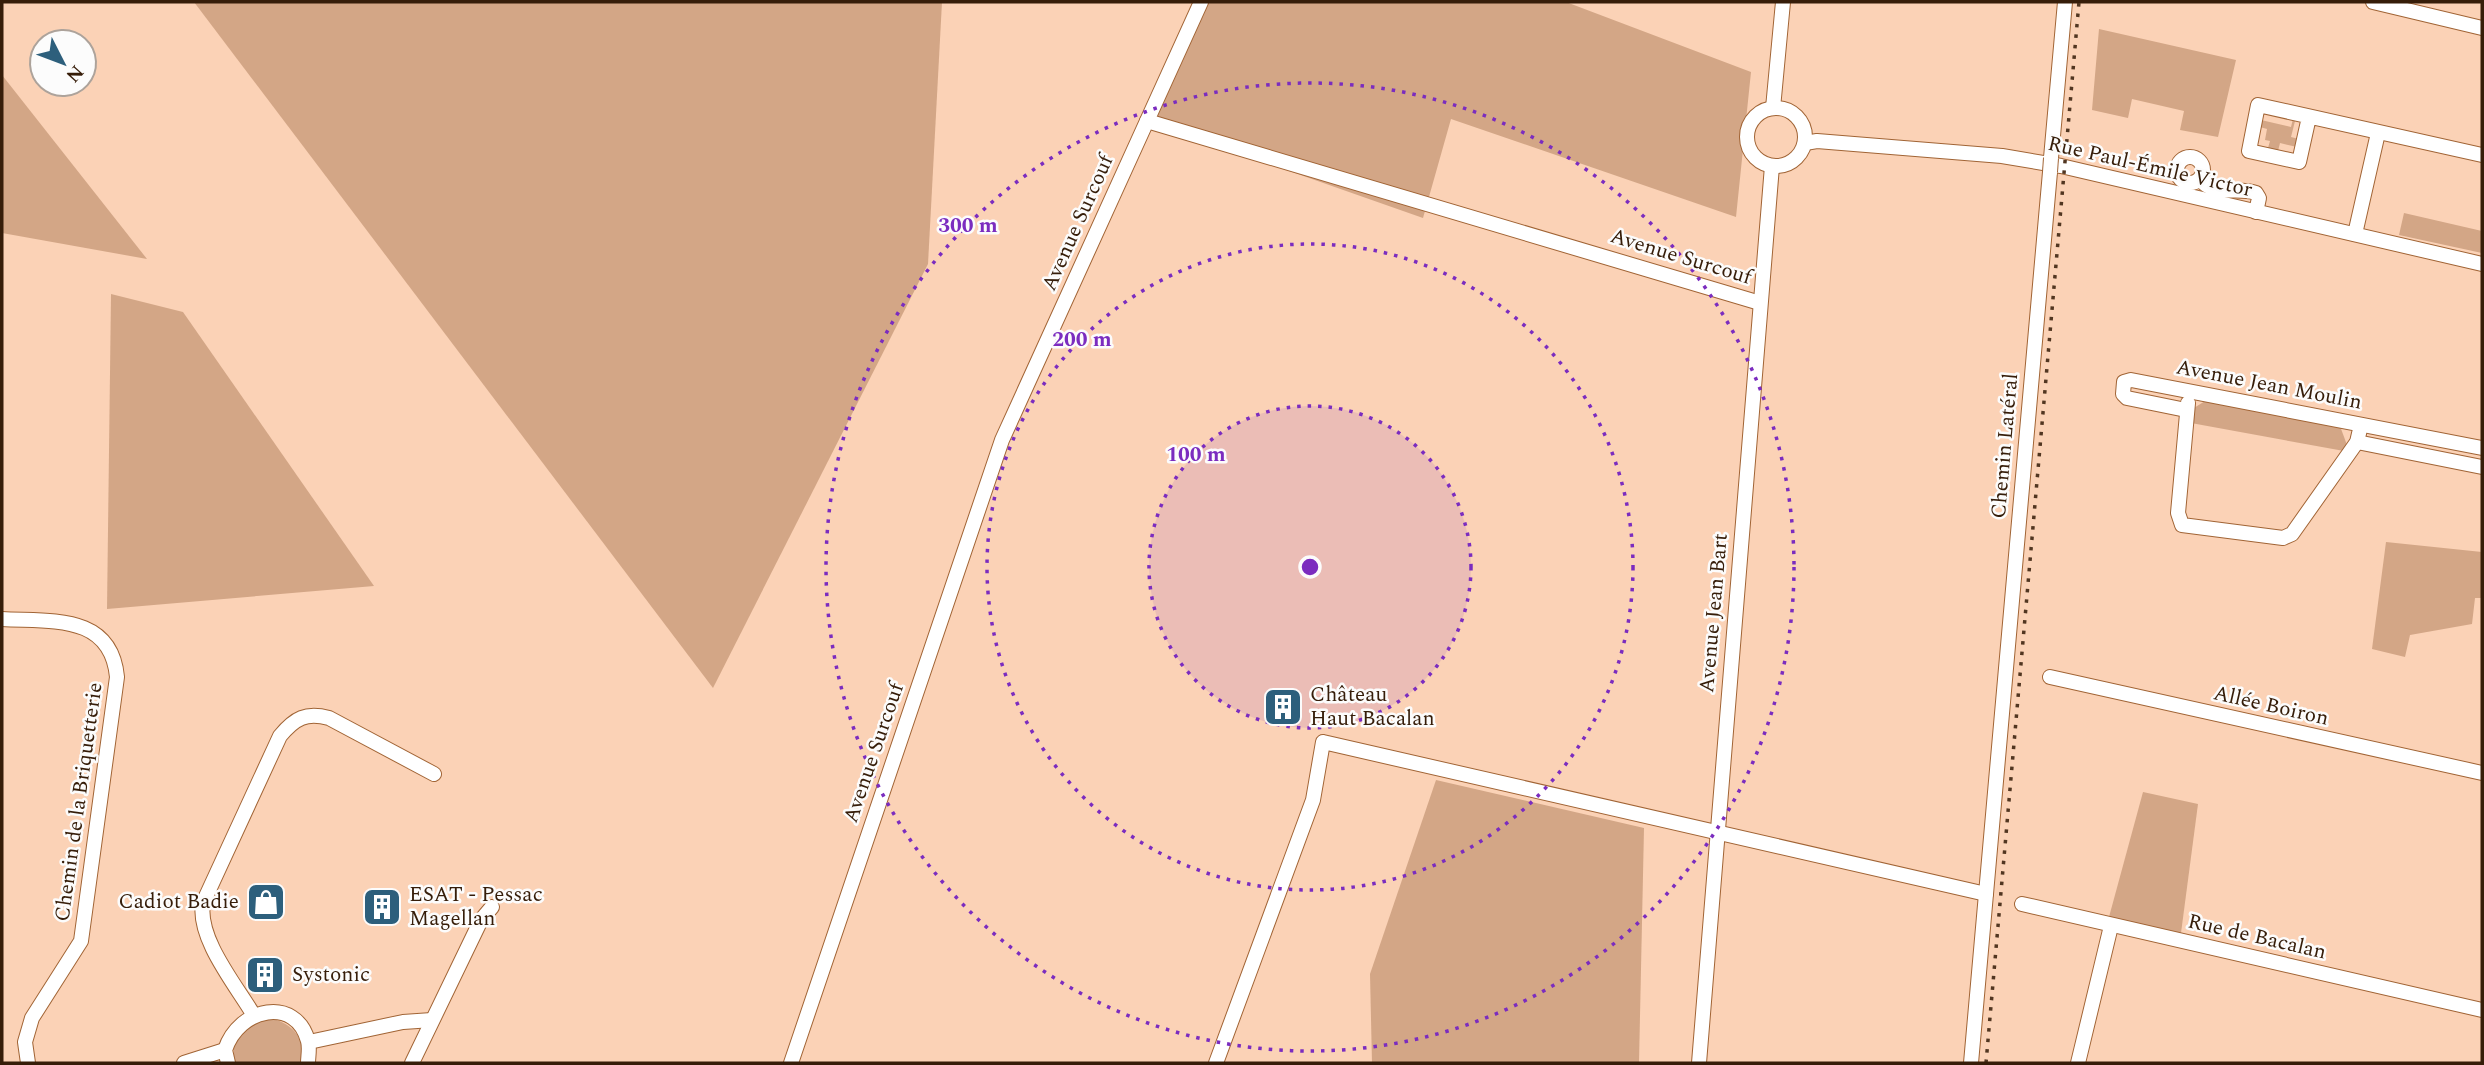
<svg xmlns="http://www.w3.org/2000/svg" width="2484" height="1065" viewBox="0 0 2484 1065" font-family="Spectral,serif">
  <rect width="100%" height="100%" fill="#fbd2b6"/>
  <g fill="#d3a686">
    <path d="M194 2H942L928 264 713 688Z"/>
    <path d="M1201 2H1566L1751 72 1736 217 1451 119 1423 218 1147 121Z"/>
    <path d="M2099 29 2236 60 2218 137 2180 130 2184 111 2132 99 2128 118 2092 110Z"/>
    <path d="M2 75 147 259 2 233Z"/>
    <path d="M2293 119 2303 121H2295L2291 137 2299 139 2297 147 2280 143 2278 151 2268 148 2270 141 2265 140 2267 129 2260 127 2261 120 2291 127Z"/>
    <path d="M2404 213 2482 231V253L2399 235Z"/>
    <path d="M111 294 183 312 374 586 107 609Z"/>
    <path d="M2205 401 2340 426 2347 445 2344 451 2191 423 2194 408Z"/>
    <path d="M2386 542 2482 552V598H2475L2472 624 2410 635 2405 657 2372 649Z"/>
    <path d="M1436 780 1644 828 1639 1063H1372L1370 974Z"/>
    <path d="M2143 792 2198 804 2181 933 2109 917Z"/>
    <path d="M269 1018C291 1022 308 1039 301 1063H235C229 1035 246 1026 269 1018Z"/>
  </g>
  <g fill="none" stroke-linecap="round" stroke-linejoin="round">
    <defs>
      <g id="minor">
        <path d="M2373 2 2482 28"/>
        <circle cx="1776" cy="137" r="29"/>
        <path d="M1773 108 1783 2"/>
        <path d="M2309 117 2299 162 2249 151 2258 105 2482 155"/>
        <path d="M1147 121 1201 2"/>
        <path d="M1805 143 1817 141 2002 156 2061 166 2482 264"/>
        <circle cx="2190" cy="170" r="13"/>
        <path d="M2051 158 2065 2"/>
        <path d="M2200 179C2214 198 2238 186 2256 193L2259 198 2256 212"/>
        <path d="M2355 234 2378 133"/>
        <path d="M2188 403 2178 513 2182 525 2283 538 2292 534 2357 442 2361 425"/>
        <path d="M2186 410 2127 398 2123 394 2124 382 2131 380 2482 448"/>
        <path d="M2357 442 2482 467"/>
        <path d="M2 619C50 622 111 613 117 677L81 941 32 1018 25 1042 28 1063"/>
        <path d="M2050 677 2482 773"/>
        <path d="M2022 904 2482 1010"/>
        <path d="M253 1014C235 984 197 938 203 903L280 736C295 718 306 712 329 718L434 774"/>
        <path d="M309 1042 403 1022 432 1020"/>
        <path d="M184 1063 225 1050"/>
        <path d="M228 1063 225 1050C239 1007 296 996 308 1041 310 1048 308 1057 308 1063"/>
        <path d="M412 1063 481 920 492 907"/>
        <path d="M791 1063 1002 440 1147 121 1760 303"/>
        <path d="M1216 1063 1313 800 1323 742 1986 894"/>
        <path d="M1699 1063 1772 166"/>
        <path d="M1971 1063 2050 172"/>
        <path d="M2078 1063 2111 926"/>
      </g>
    </defs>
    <use href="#minor" stroke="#a16435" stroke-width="16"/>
    <use href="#minor" stroke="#fff" stroke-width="14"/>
    <path stroke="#513621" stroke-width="3.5" stroke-dasharray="3.5 7" stroke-linecap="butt" d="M1986 1063 2079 2"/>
    <defs>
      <path id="minor-bridge" d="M2050 172 2051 158"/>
    </defs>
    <use href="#minor-bridge" stroke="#a16435" stroke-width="16" stroke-linecap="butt"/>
    <use href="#minor-bridge" stroke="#fff" stroke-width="14"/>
  </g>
  <circle cx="1310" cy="567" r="161" fill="#7b2cbf" fill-opacity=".12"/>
  <g fill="none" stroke="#7b2cbf" stroke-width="3.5" stroke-dasharray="3.5 7">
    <circle cx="1310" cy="567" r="161"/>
    <circle cx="1310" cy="567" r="323"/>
    <circle cx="1310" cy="567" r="484"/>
  </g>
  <defs>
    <symbol id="building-square" viewBox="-11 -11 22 22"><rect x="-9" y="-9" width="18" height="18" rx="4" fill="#2d5f7c" stroke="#fcfcfc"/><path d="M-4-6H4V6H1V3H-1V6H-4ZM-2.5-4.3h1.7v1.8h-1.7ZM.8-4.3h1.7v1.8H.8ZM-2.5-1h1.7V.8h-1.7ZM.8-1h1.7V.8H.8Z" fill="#fff"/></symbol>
    <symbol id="shop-square" viewBox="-11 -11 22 22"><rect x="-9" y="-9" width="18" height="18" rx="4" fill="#2d5f7c" stroke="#fcfcfc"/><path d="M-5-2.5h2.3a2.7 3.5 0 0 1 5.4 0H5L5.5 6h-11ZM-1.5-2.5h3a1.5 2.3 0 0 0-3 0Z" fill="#fff"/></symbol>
  </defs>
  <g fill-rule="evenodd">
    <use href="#building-square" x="1261" y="685" width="44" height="44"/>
    <use href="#shop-square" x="244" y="880" width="44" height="44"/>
    <use href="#building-square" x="360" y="885" width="44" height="44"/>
    <use href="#building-square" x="243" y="953" width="44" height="44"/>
  </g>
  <g text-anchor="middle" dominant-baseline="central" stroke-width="5" stroke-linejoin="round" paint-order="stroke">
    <g font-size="21" fill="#361d09" stroke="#fcfcfc">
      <text transform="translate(2150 167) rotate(13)">Rue Paul-Émile Victor</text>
      <text transform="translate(1078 223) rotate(-66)">Avenue Surcouf</text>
      <text transform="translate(1681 257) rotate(17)">Avenue Surcouf</text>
      <text transform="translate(2269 385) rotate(11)">Avenue Jean Moulin</text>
      <text transform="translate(2005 446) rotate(-85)">Chemin Latéral</text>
      <text transform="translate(1714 613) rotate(-85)">Avenue Jean Bart</text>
      <text transform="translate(2271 706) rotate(13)">Allée Boiron</text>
      <text transform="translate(874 753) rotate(-71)">Avenue Surcouf</text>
      <text transform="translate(79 802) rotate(-82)">Chemin de la Briquetterie</text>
      <text transform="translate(2257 937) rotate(13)">Rue de Bacalan</text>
    </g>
    <g font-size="21" fill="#361d09" stroke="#fcfcfc" text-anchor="start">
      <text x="1310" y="695">Château<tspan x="1310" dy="24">Haut Bacalan</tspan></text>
      <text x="409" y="895">ESAT - Pessac<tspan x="409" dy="24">Magellan</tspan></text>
      <text x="239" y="902" text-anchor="end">Cadiot Badie</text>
      <text x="292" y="975">Systonic</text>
    </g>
  </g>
  <circle cx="1310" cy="567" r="10" fill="#7b2cbf" stroke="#fcfcfc" stroke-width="3.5"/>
  <g font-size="21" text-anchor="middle" font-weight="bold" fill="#7b2cbf" stroke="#fcfcfc" stroke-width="5" stroke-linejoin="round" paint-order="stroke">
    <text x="968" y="232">300 m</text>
    <text x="1082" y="346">200 m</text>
    <text x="1196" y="461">100 m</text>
  </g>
  <rect width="2484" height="1065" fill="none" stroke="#361d09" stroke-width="7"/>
  <g transform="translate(63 63) rotate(132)"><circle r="33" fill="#fcfcfc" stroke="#ada39b" stroke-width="2"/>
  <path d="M0-5L12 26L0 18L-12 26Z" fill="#2d5f7c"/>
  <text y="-10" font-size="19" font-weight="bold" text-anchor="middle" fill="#361d09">N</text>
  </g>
</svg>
